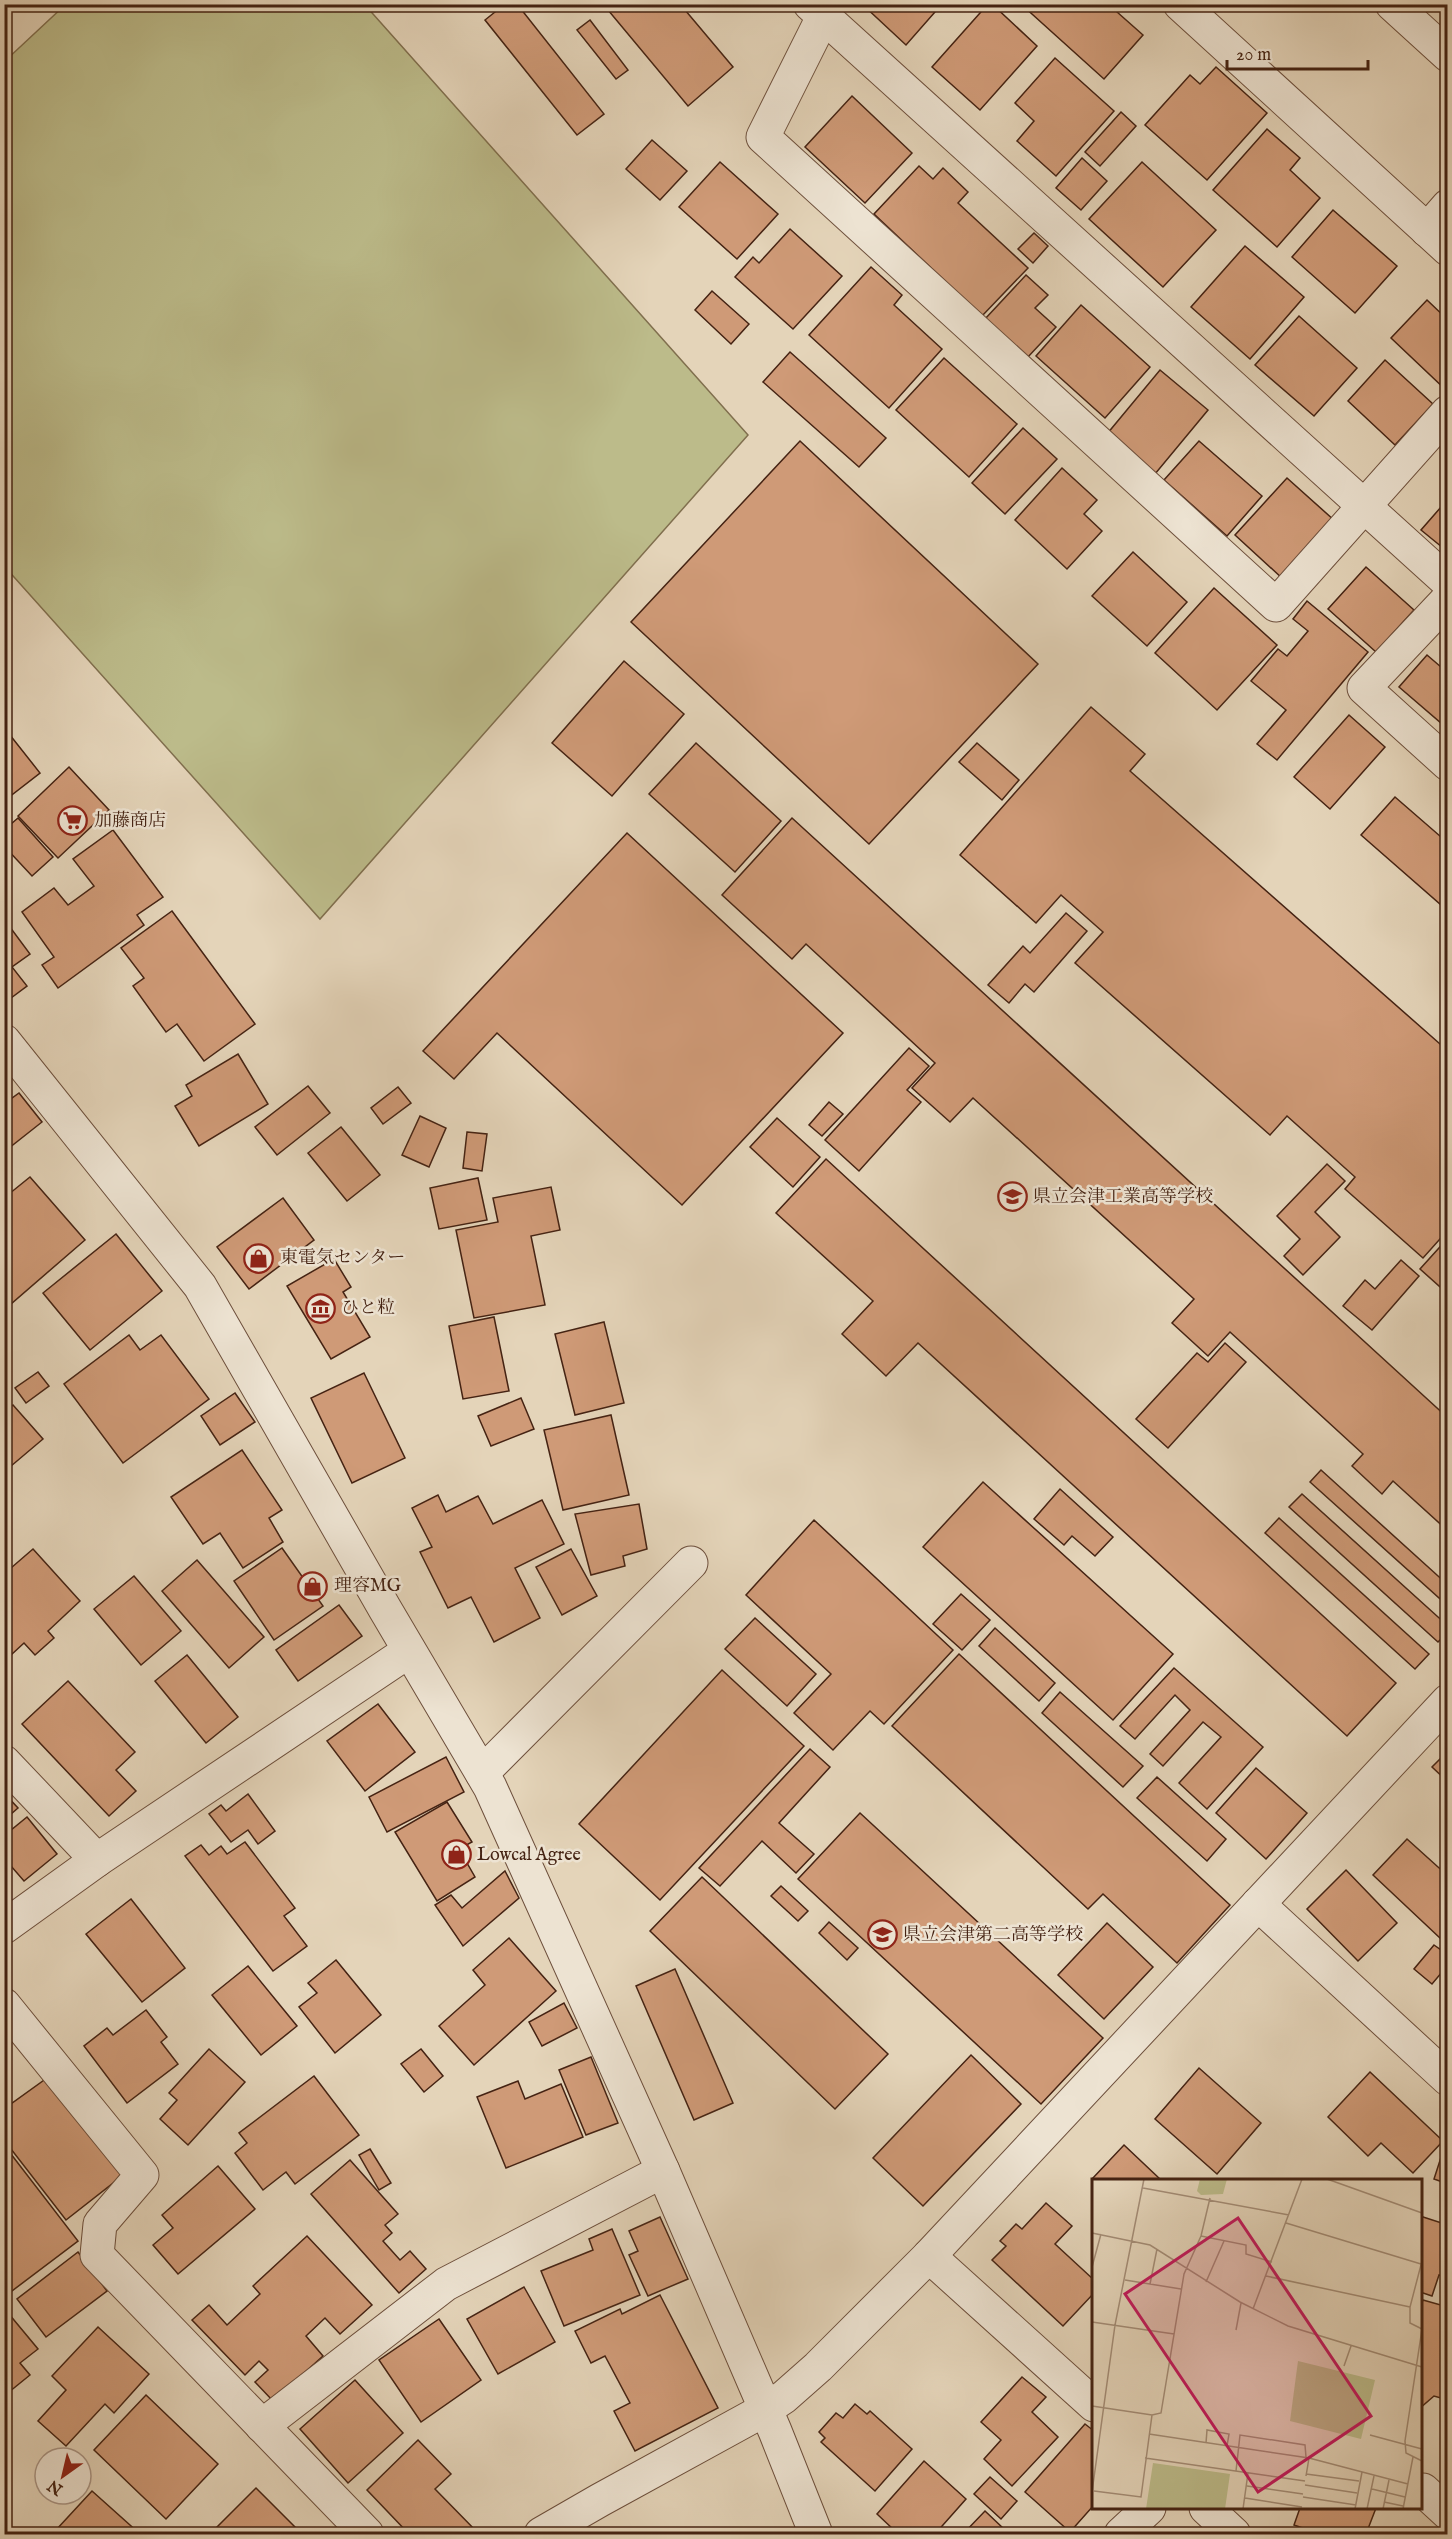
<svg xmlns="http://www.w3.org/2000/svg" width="1452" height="2539" viewBox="0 0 1452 2539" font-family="'IM FELL English','Noto Serif JP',serif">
  <rect width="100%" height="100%" fill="#e4d4b9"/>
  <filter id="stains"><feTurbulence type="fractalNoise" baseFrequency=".00333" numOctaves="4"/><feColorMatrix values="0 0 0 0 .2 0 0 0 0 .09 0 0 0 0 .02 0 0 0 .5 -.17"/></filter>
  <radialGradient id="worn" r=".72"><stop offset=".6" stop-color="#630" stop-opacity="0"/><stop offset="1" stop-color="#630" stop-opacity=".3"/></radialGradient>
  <path fill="#bcbb8a" stroke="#806f4e" stroke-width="1.5" d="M65 5H365L748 435 320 919 5 567V61Z"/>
  <g fill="#cf9a77" stroke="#452313" stroke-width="1.5">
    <path d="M505 4H517L604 114 577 135 485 20Z"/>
    <path d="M603 4H680L733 67 688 106Z"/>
    <path d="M862 4H942L906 45Z"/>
    <path d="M988 4H992L1037 46 980 110 932 67Z"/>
    <path d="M1108 4 1143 35 1104 79 1022 5Z"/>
    <path d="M590 20 628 70 616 79 577 30Z"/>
    <path d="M1055 58 1114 111 1056 176 1017 141 1034 121 1015 103Z"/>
    <path d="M1216 67 1267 113 1207 180 1145 125 1190 75 1200 84Z"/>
    <path d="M852 96 912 153 865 203 805 147Z"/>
    <path d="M1121 112 1136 126 1100 166 1085 152Z"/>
    <path d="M1267 129 1300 158 1290 170 1320 198 1277 247 1213 190Z"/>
    <path d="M652 140 687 171 660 200 626 169Z"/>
    <path d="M1082 158 1107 181 1081 210 1056 188Z"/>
    <path d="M720 162 778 214 737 259 679 207Z"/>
    <path d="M1142 162 1216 230 1163 287 1089 219Z"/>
    <path d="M919 166 933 179 943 168 968 192 958 203 1028 268 982 316 874 214Z"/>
    <path d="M1333 210 1397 266 1355 313 1292 257Z"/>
    <path d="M790 229 842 276 793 329 735 277 753 257 759 263Z"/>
    <path d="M1034 233 1048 246 1033 263 1018 249Z"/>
    <path d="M1245 246 1304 297 1250 359 1191 307Z"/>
    <path d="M871 267 902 295 894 305 942 349 889 408 809 335Z"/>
    <path d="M1026 275 1048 295 1035 308 1056 327 1027 358 985 319Z"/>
    <path d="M712 291 749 324 731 344 695 310Z"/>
    <path d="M1427 300 1448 320 1447 391 1391 338Z"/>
    <path d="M1081 305 1150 367 1105 418 1036 356Z"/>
    <path d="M1299 316 1357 368 1314 416 1255 365Z"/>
    <path d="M790 352 886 438 859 467 763 382Z"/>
    <path d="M944 358 1017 424 969 477 896 410Z"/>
    <path d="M1385 360 1433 404 1395 445 1348 401Z"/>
    <path d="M1160 370 1208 410 1155 474 1107 434Z"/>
    <path d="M1023 428 1057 459 1005 514 972 483Z"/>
    <path d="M800 441 1038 664 869 844 631 622Z"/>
    <path d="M1199 441 1262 496 1227 536 1164 480Z"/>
    <path d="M1062 468 1097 500 1084 514 1102 531 1067 569 1015 520Z"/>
    <path d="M1287 478 1335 521 1283 579 1235 535Z"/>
    <path d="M1448 499V552L1421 530Z"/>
    <path d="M1133 552 1187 602 1147 646 1092 596Z"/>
    <path d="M1366 567 1414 610 1376 652 1328 609Z"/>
    <path d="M1214 588 1277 645 1217 710 1155 653Z"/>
    <path d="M1307 601 1368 652 1277 760 1257 744 1286 710 1251 681 1278 649 1287 656 1308 631 1293 619Z"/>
    <path d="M1427 655 1448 673V729L1399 687Z"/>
    <path d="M624 661 684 714 612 796 552 743Z"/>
    <path d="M1091 707 1145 754 1130 771 1448 1051V1230L1423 1258 1345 1189 1355 1177 1287 1116 1270 1135 1075 963 1103 932 1061 895 1036 923 960 855Z"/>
    <path d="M1349 715 1385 747 1330 809 1294 777Z"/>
    <path d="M6 730 40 773 4 801V731Z"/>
    <path d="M696 743 781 821 735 872 649 794Z"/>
    <path d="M977 743 1019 780 1002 800 959 762Z"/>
    <path d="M69 767 109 810 58 858 18 816Z"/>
    <path d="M1395 797 1448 843V911L1361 835Z"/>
    <path d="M18 818 53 857 32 876 4 846V830Z"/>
    <path d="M792 818 1448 1418V1531L1393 1481 1382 1494 1352 1466 1363 1454 1230 1332 1208 1356 1172 1323 1194 1299 973 1098 950 1122 912 1088 935 1063 806 944 792 959 722 895Z"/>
    <path d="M113 830 163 897 137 915 144 925 58 988 42 965 54 957 22 912 54 888 68 905 94 886 73 859Z"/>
    <path d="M627 833 843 1033 682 1205 497 1033 454 1079 423 1051Z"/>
    <path d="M172 911 255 1024 204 1061 177 1024 166 1032 133 986 144 978 121 948Z"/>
    <path d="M1066 913 1087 931 1034 992 1025 984 1009 1003 988 985 1023 946 1030 953Z"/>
    <path d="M4 919 30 954 12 967 27 986 11 998 4 988Z"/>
    <path d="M909 1048 929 1066 907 1090 921 1102 859 1171 825 1140Z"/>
    <path d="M238 1054 268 1104 199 1146 175 1106 192 1096 186 1085Z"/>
    <path d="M308 1086 330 1113 277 1155 255 1127Z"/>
    <path d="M398 1087 411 1103 383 1124 371 1108Z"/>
    <path d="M19 1093 42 1122 9 1148 4 1143V1104Z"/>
    <path d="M829 1102 843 1114 822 1136 809 1125Z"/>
    <path d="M420 1116 446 1128 429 1167 402 1155Z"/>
    <path d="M777 1118 820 1157 793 1187 750 1147Z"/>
    <path d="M341 1127 380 1175 347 1201 308 1153Z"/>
    <path d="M467 1132 487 1134 482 1171 463 1168Z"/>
    <path d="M826 1159 1396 1683 1347 1736 918 1343 886 1376 842 1334 873 1301 776 1213Z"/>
    <path d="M1327 1164 1345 1181 1315 1212 1340 1237 1303 1275 1284 1256 1300 1239 1277 1216Z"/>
    <path d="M30 1177 85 1240 4 1310V1198Z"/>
    <path d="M478 1178 487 1220 439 1229 430 1188Z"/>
    <path d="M551 1187 560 1230 531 1236 545 1305 474 1318 456 1230 498 1222 493 1198Z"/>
    <path d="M283 1198 314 1240 249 1289 217 1247Z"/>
    <path d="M116 1234 162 1291 90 1350 43 1293Z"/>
    <path d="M1448 1238V1294L1420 1269Z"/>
    <path d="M334 1259 351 1287 343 1292 370 1337 331 1359 287 1286Z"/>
    <path d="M1401 1260 1419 1276 1372 1330 1343 1306 1365 1280 1375 1289Z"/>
    <path d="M494 1317 509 1391 463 1399 449 1326Z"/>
    <path d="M604 1322 624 1403 575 1415 555 1334Z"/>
    <path d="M129 1335 140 1350 161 1335 209 1399 123 1463 64 1384Z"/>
    <path d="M1225 1343 1246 1362 1168 1448 1136 1419 1197 1353 1208 1362Z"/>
    <path d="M38 1372 49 1386 26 1403 15 1388Z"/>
    <path d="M364 1373 405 1458 352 1483 311 1398Z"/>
    <path d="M235 1393 255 1422 220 1445 201 1416Z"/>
    <path d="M521 1398 534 1429 491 1446 478 1416Z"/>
    <path d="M13 1405 43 1439 4 1472V1412Z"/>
    <path d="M611 1415 629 1495 563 1510 544 1430Z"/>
    <path d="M242 1450 282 1510 269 1518 283 1542 243 1568 220 1533 203 1544 171 1497Z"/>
    <path d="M1321 1470 1448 1585V1606L1310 1482Z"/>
    <path d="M983 1482 1173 1654 1113 1720 923 1547Z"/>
    <path d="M1060 1489 1113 1537 1095 1556 1072 1536 1064 1545 1034 1519Z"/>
    <path d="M1302 1494 1448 1626V1632L1438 1642 1289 1507Z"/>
    <path d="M438 1495 446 1512 478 1496 493 1524 542 1500 564 1544 515 1568 540 1618 494 1642 471 1597 448 1608 420 1552 432 1547 412 1508Z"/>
    <path d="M639 1504 647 1549 623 1556 625 1566 591 1575 575 1514Z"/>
    <path d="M1279 1518 1429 1654 1415 1669 1265 1533Z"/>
    <path d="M814 1520 953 1650 884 1724 870 1711 833 1750 794 1713 831 1674 746 1595Z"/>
    <path d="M282 1548 323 1606 274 1640 234 1581Z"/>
    <path d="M33 1549 80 1601 48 1631 54 1638 35 1655 24 1643 11 1655 4 1648V1574Z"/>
    <path d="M571 1549 597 1596 562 1615 536 1567Z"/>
    <path d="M197 1560 264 1637 229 1668 162 1591Z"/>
    <path d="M134 1576 181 1631 141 1665 94 1609Z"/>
    <path d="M961 1594 990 1620 962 1650 933 1624Z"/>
    <path d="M339 1605 362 1636 298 1681 276 1650Z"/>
    <path d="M755 1618 816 1674 787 1706 725 1649Z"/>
    <path d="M995 1628 1055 1683 1039 1701 979 1646Z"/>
    <path d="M959 1654 1230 1905 1177 1963 1103 1894 1088 1909 892 1726Z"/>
    <path d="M187 1655 238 1717 206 1743 155 1681Z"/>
    <path d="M1174 1668 1263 1747 1207 1809 1179 1783 1221 1737 1203 1722 1163 1766 1150 1754 1190 1710 1175 1695 1135 1739 1120 1726Z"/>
    <path d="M722 1670 804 1746 660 1900 579 1824Z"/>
    <path d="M68 1681 135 1752 116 1770 136 1791 109 1816 22 1724Z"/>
    <path d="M1060 1692 1143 1766 1123 1787 1042 1713Z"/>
    <path d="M378 1704 415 1752 365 1791 327 1741Z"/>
    <path d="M810 1749 830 1767 779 1823 814 1854 796 1873 762 1841 720 1886 699 1868Z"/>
    <path d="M1448 1751V1782L1432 1767Z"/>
    <path d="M446 1757 464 1792 387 1832 369 1797Z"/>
    <path d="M1256 1768 1307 1813 1266 1859 1216 1813Z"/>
    <path d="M1157 1777 1226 1839 1207 1861 1137 1798Z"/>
    <path d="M4 1793 18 1808 4 1820Z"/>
    <path d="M248 1794 275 1831 258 1844 248 1830 231 1842 209 1814 221 1805 226 1811Z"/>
    <path d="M447 1802 472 1842 459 1849 475 1877 437 1901 395 1832Z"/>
    <path d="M860 1813 1103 2038 1041 2104 798 1879Z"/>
    <path d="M27 1817 57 1854 24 1881 4 1858V1825L11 1830Z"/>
    <path d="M1407 1839 1448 1876V1932L1441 1939 1373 1875Z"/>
    <path d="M245 1842 295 1908 284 1916 307 1946 273 1971 185 1856 201 1845 209 1855 221 1846 227 1854Z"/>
    <path d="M1346 1870 1397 1923 1358 1961 1307 1909Z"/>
    <path d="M505 1871 519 1898 463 1946 435 1905 451 1895 462 1908Z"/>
    <path d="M702 1877 888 2054 835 2109 650 1931Z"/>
    <path d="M781 1886 808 1911 798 1921 771 1896Z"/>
    <path d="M131 1899 185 1968 142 2002 86 1934Z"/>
    <path d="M829 1922 858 1948 847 1960 819 1933Z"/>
    <path d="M1107 1923 1153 1967 1104 2019 1058 1975Z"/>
    <path d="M509 1938 556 1991 474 2065 439 2026 485 1985 473 1970Z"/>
    <path d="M1434 1945 1448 1955V1965L1432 1984 1414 1969Z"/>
    <path d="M336 1960 381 2015 335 2053 299 2007 317 1993 308 1983Z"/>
    <path d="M248 1966 297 2026 261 2055 212 1995Z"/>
    <path d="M675 1969 733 2103 694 2120 636 1986Z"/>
    <path d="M564 2003 577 2028 542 2046 529 2022Z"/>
    <path d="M146 2010 167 2037 161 2042 178 2064 127 2103 84 2046 107 2028 113 2035Z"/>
    <path d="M209 2049 245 2082 188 2145 160 2119 177 2100 169 2093Z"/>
    <path d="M421 2049 443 2076 424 2092 401 2064Z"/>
    <path d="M971 2055 1021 2104 923 2206 873 2158Z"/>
    <path d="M591 2057 618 2123 586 2135 559 2070Z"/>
    <path d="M1199 2068 1261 2123 1217 2174 1155 2119Z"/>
    <path d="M1370 2072 1443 2141 1413 2173 1381 2143 1368 2156 1328 2117Z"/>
    <path d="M314 2076 359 2135 295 2184 286 2172 263 2190 235 2153 247 2143 239 2133Z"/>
    <path d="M47 2078 122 2176 66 2220 4 2140V2109Z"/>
    <path d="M518 2081 525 2099 561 2084 583 2137 506 2168 477 2097Z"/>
    <path d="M4 2145 78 2241 4 2297Z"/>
    <path d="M1124 2145 1161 2180H1094L1092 2179Z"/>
    <path d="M1445 2145 1448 2146V2184L1434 2179Z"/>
    <path d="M370 2149 391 2183 379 2190 359 2155Z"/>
    <path d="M350 2160 398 2214 385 2225 392 2233 383 2241 400 2260 410 2251 426 2269 399 2293 311 2194Z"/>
    <path d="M218 2166 255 2209 178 2274 153 2245 173 2228 162 2215Z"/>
    <path d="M1046 2203 1072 2226 1055 2244 1094 2280V2293L1063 2326 992 2260 1006 2246 1000 2241 1016 2224 1022 2229Z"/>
    <path d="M1420 2216 1448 2225V2278L1439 2275 1432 2296 1420 2292Z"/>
    <path d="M660 2217 688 2279 648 2296 629 2255 638 2251 629 2231Z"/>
    <path d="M612 2229 640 2295 564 2326 541 2271 593 2250 589 2239Z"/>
    <path d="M307 2236 372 2305 340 2334 325 2318 306 2336 323 2356 273 2401 255 2382 268 2370 259 2361 245 2375 192 2320 209 2305 227 2325 260 2294 253 2286Z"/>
    <path d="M78 2252 107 2291 46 2337 17 2299Z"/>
    <path d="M524 2287 555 2342 498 2374 467 2319Z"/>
    <path d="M660 2295 718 2408 635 2451 614 2411 630 2403 605 2356 591 2363 575 2331 620 2309 622 2314Z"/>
    <path d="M1423 2300 1448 2307V2400L1434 2396 1420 2408V2308Z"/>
    <path d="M4 2308 38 2349 20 2363 30 2375 9 2392 4 2386Z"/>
    <path d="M439 2319 481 2380 421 2422 379 2360Z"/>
    <path d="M98 2327 149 2374 114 2413 105 2404 66 2446 38 2421 66 2390 52 2376Z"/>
    <path d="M1022 2377 1046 2397 1032 2412 1058 2437 1012 2486 984 2459 1001 2440 981 2422Z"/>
    <path d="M355 2380 403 2433 348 2483 300 2429Z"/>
    <path d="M146 2395 218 2464 166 2519 94 2450Z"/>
    <path d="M855 2404 867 2414 870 2411 912 2449 875 2491 821 2442 825 2438 819 2432 836 2413 843 2418Z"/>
    <path d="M1085 2424 1094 2431V2505L1070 2532 1025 2492Z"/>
    <path d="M418 2440 451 2474 435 2489 479 2534H409L367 2490Z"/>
    <path d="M924 2461 966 2499 935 2534H892L895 2531 877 2514Z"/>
    <path d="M990 2477 1017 2501 1001 2519 974 2494Z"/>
    <path d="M256 2488 302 2534H210Z"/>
    <path d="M92 2491 140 2534H60L56 2530Z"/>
    <path d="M1300 2508H1376L1366 2534H1358L1343 2529 1341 2534H1320L1294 2525Z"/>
    <path d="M985 2511 1005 2530 1000 2534H963Z"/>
  </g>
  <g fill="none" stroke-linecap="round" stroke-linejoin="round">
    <defs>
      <g id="minor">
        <path d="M810 4 1448 582"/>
        <path d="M1180 4 1448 249"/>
        <path d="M1392 4 1448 55"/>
        <path d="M823 17 763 137 1276 605 1448 412"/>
        <path d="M1427 230 1448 206"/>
        <path d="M1448 599 1364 688 1448 764"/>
        <path d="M4 1041 200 1286 385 1609 490 1787 663 2171 775 2431 816 2534"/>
        <path d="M4 1762 97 1860"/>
        <path d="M482 1773 691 1563"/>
        <path d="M1258 1904 1448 2079"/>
        <path d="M4 1927 97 1860 409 1651"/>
        <path d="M4 2005 142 2175 100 2224 97 2255 367 2534"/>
        <path d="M929 2256 1094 2405"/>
        <path d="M262 2426 446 2284 663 2171"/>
        <path d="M1423 2490 1448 2513"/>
        <path d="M1206 2508 1234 2534"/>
        <path d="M541 2534 600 2500 766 2409 784 2397 818 2367 929 2256 1448 1701"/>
        <path d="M1121 2534 1149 2508"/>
      </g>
    </defs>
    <use href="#minor" stroke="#6d4f3c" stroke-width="35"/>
    <use href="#minor" stroke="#ede3d2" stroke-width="33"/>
  </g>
  <defs>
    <symbol id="supermarket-ring" viewBox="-11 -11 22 22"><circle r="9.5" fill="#ede3d2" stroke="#8f2418" stroke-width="1.5"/><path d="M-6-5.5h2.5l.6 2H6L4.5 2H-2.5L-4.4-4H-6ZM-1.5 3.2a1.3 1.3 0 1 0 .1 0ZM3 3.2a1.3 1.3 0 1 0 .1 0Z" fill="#8f2418"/></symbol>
    <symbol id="school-ring" viewBox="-11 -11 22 22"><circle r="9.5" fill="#ede3d2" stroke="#8f2418" stroke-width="1.5"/><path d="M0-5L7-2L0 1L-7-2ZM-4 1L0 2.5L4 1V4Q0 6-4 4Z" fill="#8f2418"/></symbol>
    <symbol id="shop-ring" viewBox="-11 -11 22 22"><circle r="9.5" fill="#ede3d2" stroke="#8f2418" stroke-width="1.5"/><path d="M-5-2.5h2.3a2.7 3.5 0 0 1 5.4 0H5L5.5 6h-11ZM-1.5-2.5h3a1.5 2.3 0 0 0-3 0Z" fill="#8f2418"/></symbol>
    <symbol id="museum-ring" viewBox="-11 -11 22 22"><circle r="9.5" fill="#ede3d2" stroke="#8f2418" stroke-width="1.5"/><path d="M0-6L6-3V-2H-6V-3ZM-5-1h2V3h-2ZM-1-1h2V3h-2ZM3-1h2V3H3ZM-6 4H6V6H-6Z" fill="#8f2418"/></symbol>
  </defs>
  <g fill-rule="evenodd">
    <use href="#supermarket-ring" x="56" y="804" width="33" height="33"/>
    <use href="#school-ring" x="996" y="1180" width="33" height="33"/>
    <use href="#shop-ring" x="242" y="1242" width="33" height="33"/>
    <use href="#museum-ring" x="304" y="1292" width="33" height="33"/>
    <use href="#shop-ring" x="296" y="1570" width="33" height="33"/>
    <use href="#shop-ring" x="440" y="1838" width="33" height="33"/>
    <use href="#school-ring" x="866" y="1918" width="33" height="33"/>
  </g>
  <g text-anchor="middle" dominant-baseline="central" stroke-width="5" stroke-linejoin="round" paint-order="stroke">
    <g font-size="18" fill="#452313" stroke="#ede3d2" text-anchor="start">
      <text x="94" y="821">加藤商店</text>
      <text x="1033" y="1197">県立会津工業高等学校</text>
      <text x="280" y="1258">東電気センター</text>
      <text x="341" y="1308">ひと粒</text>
      <text x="334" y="1586">理容MG</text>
      <text x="477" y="1855">Lowcal Agree</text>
      <text x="903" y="1935">県立会津第二高等学校</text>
    </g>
  </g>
  <g transform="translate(1092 2179)">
    <rect width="330" height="330" fill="#e4d4b9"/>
    <path d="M108 0H135L131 15 109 16 105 12ZM206 182 283 201 269 260 198 242ZM61 284 138 295 133 330H54Z" fill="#bcbb8a"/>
    <path fill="none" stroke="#a48d77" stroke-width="1.5" d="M235 0 330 34M51 9 197 36M194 44 329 85M0 54 58 66 148 123 196 147 330 188M109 57 154 66V75L180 83M330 82 318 128V144L330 150 313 262 314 274 330 282M0 88 9 55M174 97 318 128M33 101 89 110M114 103 132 62M58 105 65 70M161 130 210 0M0 143 82 155M144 151 149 124M252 187 259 167M0 227 60 236 69 234 92 95 109 57 118 19M57 255 217 279 316 305M278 256 330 270M114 264 115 251 137 255 135 267M53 279 213 302M144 292 148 256 213 266 214 278M214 295 267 302M214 297 217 279M213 306 265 314M155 307 211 315M280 310 313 318M2 312 49 318 60 236M0 313 23 146 52 0M211 318 264 326M153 319 210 328M292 323 311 327M151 330 156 294M263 330 270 293M275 330 282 297M291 330 297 301M311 330 321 278"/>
    <path fill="#c2185b" fill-opacity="0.15" stroke="#c2185b" stroke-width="3" d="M146 39 279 237 166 313 33 115Z"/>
    <rect width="330" height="330" fill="none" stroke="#452313" stroke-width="3"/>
  </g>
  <rect width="1452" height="2539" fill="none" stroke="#e4d4b9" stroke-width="24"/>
  <rect x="6" y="6" width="1440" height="2527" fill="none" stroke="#452313" stroke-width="3"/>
  <rect x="12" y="12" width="1428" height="2515" fill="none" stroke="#452313" stroke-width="1.5"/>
  <g transform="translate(63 2476) rotate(214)"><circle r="28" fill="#ede3d2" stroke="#aa9686" stroke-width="1.5"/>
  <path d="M0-4.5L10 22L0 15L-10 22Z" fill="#8f2418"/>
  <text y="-9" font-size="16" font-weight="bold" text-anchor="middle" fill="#452313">N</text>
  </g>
  <path d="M1227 60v9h141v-9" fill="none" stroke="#452313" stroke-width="3"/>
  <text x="1236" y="60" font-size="18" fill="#452313" stroke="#ede3d2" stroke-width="4.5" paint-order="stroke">20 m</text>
  <rect width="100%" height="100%" filter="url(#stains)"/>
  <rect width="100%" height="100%" fill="url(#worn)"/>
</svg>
